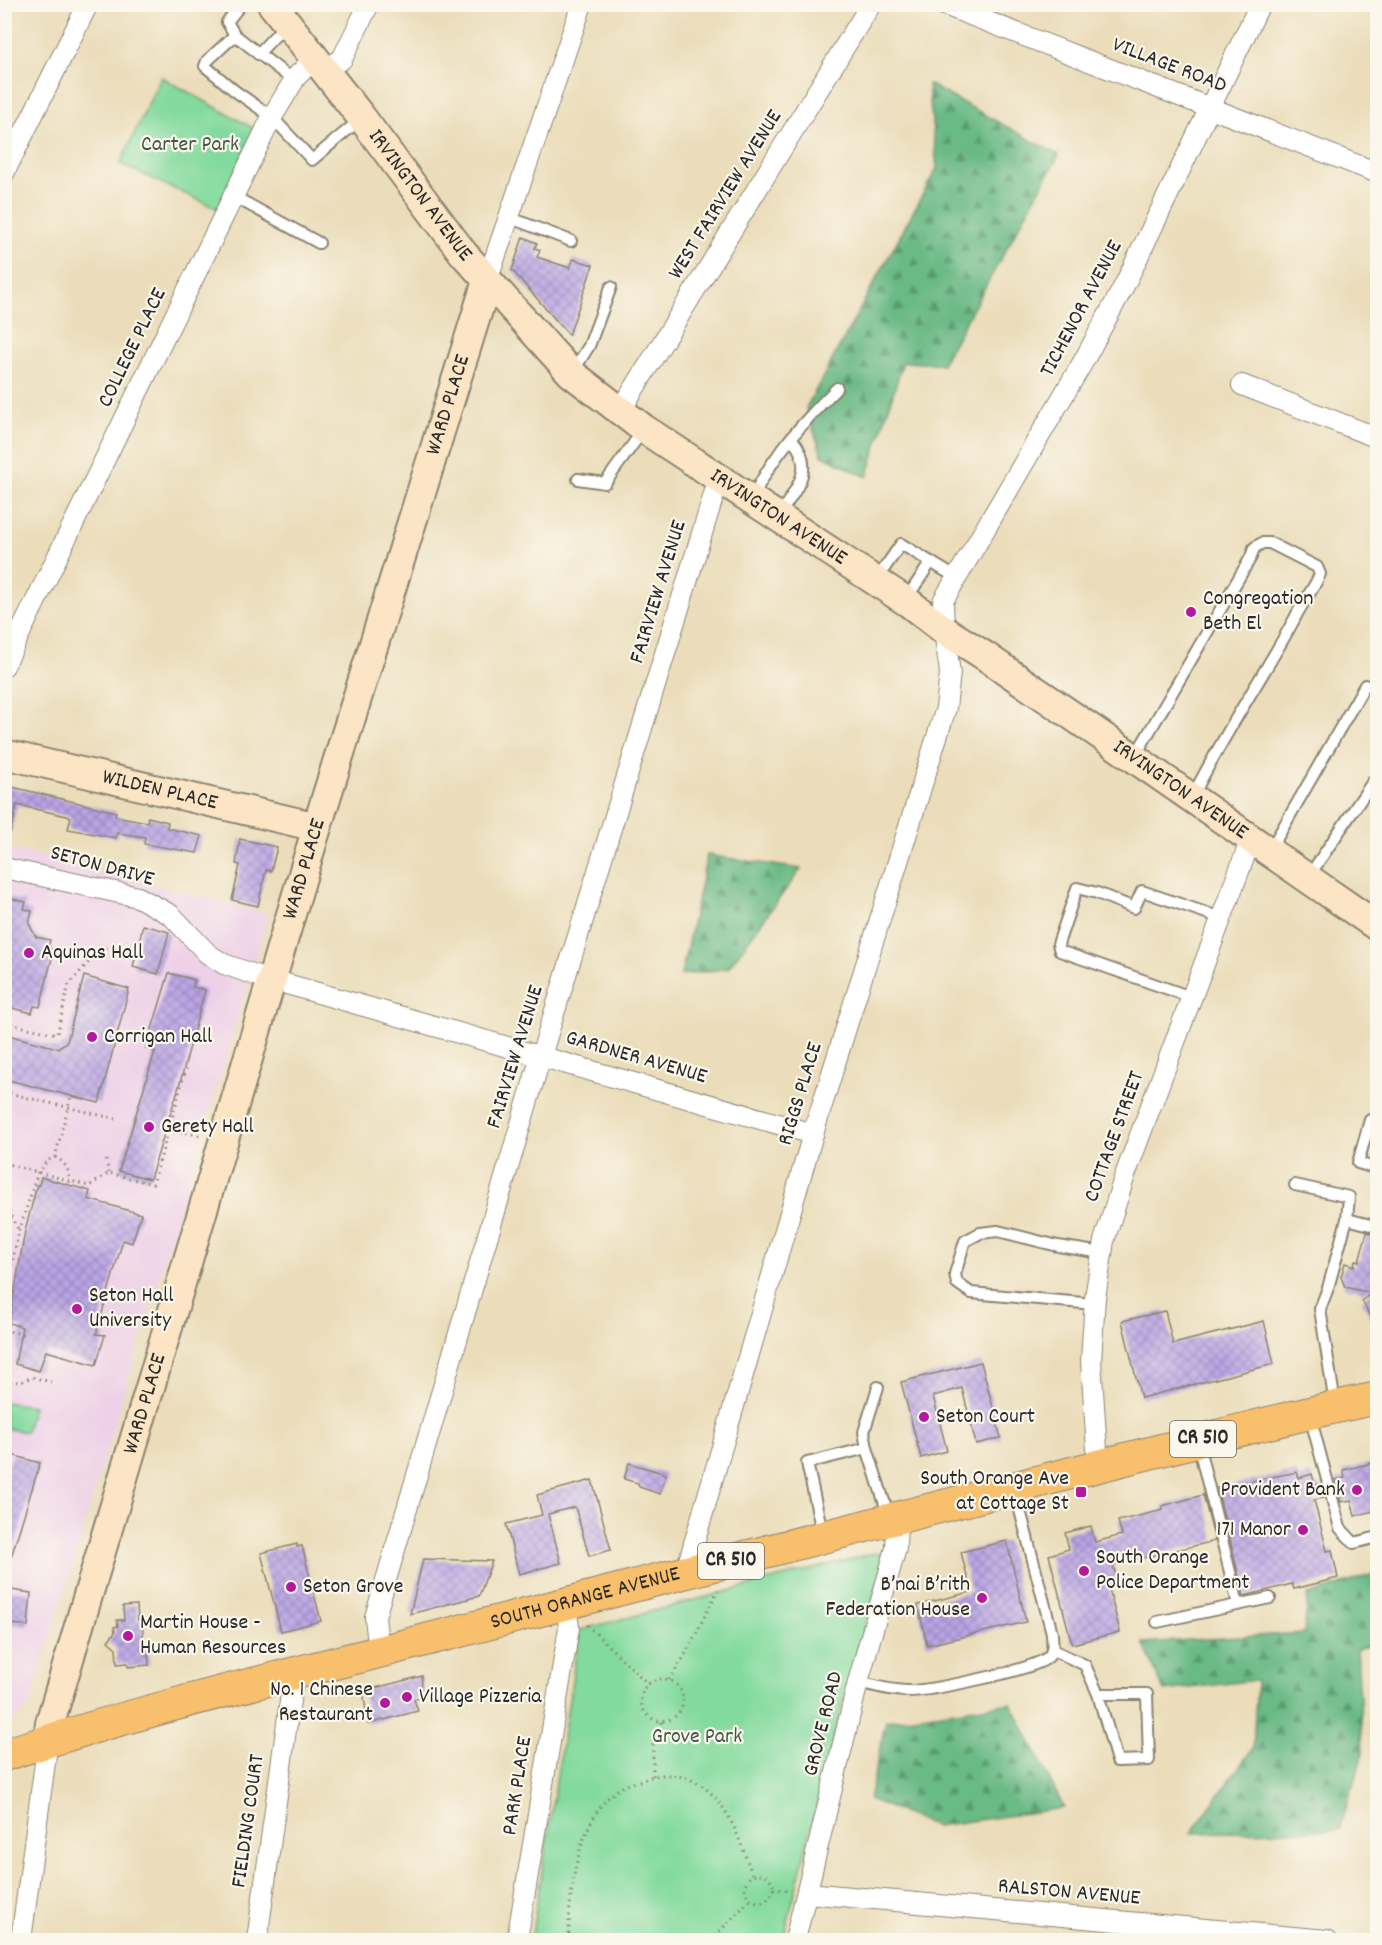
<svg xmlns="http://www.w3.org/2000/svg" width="1382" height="1945" viewBox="0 0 1382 1945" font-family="Dekko,sans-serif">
  <defs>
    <pattern id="forest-firs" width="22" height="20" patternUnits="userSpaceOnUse" patternTransform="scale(1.5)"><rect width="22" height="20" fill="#6aba85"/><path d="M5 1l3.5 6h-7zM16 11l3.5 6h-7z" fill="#57976d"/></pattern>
    <pattern id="building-cross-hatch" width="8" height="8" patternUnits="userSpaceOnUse" patternTransform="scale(1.5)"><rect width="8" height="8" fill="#baa4e5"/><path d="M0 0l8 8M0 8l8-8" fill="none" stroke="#9786ba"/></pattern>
  </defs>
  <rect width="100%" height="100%" fill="#fbf7ec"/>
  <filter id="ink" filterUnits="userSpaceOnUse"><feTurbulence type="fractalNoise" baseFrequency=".0167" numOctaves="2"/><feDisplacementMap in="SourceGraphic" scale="12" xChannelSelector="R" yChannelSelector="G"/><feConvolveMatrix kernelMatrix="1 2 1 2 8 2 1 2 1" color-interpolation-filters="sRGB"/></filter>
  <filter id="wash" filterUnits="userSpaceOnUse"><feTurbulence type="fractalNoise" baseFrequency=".008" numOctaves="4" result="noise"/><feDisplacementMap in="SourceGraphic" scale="24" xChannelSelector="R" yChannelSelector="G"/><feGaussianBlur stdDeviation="1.35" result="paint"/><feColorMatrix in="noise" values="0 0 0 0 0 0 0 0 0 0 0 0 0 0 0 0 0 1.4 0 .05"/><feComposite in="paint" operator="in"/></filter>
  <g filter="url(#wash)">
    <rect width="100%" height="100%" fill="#ebddba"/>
    <path fill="#eed0e7" d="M4 847 269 914 30 1705 16 1719 5 1722Z"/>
    <g fill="url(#forest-firs)" stroke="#4a7258" stroke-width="1.5">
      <path d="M928 84 1059 155 942 364 903 362 867 477 822 455 806 408 937 168Z"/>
      <path d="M707 855 801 869 728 968 681 975Z"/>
      <path d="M1377 1573V1643L1357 1649 1363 1754 1339 1830 1191 1833 1253 1748 1257 1680 1164 1691 1143 1643 1304 1633 1308 1595Z"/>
      <path d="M1011 1703 1064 1808 935 1826 869 1799 886 1721Z"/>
    </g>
    <g fill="#83da9e" stroke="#578264" stroke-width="1.5">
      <path d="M161 77 255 129 218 209 120 164Z"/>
      <path d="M4 1402 33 1406 26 1432 5 1428Z"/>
      <path d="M874 1553H881L883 1563 837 1724 783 1940H531L580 1630Z"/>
    </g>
    <g id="blocks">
      <g fill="url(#building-cross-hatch)">
        <path d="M523 237 537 243 535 248 540 250 537 257 570 268 573 259 593 265 569 335 512 270Z"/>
        <path d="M4 785 116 812 115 816 147 822 148 817 168 822 167 828 202 836 197 853 144 844 145 837 117 833 116 838 68 829 71 817 17 805 10 834 4 833Z"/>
        <path d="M240 839 277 847 271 871 266 870 258 906 232 900 240 865 236 864Z"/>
        <path d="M4 897 26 902 24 909 32 911 29 924 36 937 50 940 48 948 54 950 40 1007 34 1006 32 1013 4 1006V956L7 945H4Z"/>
        <path d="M143 925 169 932 158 974 133 967Z"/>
        <path d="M169 973 195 980 193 987 205 990 180 1083 150 1179 119 1171 155 1051 146 1049Z"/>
        <path d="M84 976 129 989 99 1103 4 1079V1034L57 1048 67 1042Z"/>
        <path d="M41 1177 90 1191 88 1199 141 1214 132 1243 123 1240 96 1334 105 1335 96 1365 46 1351 39 1371 15 1364 22 1327 9 1323 25 1231 37 1185H39Z"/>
        <path d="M1367 1232 1377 1234V1329L1362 1301 1371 1293 1345 1287 1341 1277 1345 1263 1354 1266 1355 1260 1359 1261Z"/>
        <path d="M1165 1311 1173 1344 1264 1321 1274 1364 1141 1398 1122 1321Z"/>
        <path d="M981 1362 1001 1438 976 1444 962 1388 933 1396 947 1451 921 1458 901 1382Z"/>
        <path d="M12 1455 40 1463 8 1567 4 1566V1480Z"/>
        <path d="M1377 1462V1510L1355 1516 1351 1500 1341 1502 1335 1480 1345 1478 1343 1470Z"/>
        <path d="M629 1463 666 1474 660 1494 639 1487 638 1483 624 1479Z"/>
        <path d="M1297 1472 1299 1478 1312 1474 1315 1485 1320 1484 1324 1498 1314 1500 1327 1551 1332 1550 1338 1578 1294 1589 1292 1584 1244 1596 1217 1488Z"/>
        <path d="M592 1480 611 1550 589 1556 575 1507 548 1514 561 1563 519 1574 506 1524 542 1515 537 1495Z"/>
        <path d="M1203 1495 1215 1541 1113 1565 1119 1586 1109 1589 1120 1632 1072 1644 1049 1555 1069 1549 1065 1533 1091 1526 1095 1542 1122 1535 1118 1521 1163 1510 1162 1506Z"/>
        <path d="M1007 1541 1026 1622 927 1645 918 1605 971 1592 961 1552Z"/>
        <path d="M297 1544V1547L302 1546 321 1621 281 1631 261 1553Z"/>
        <path d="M423 1559 492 1561 479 1596 410 1614Z"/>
        <path d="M4 1589 31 1593 28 1626 4 1623Z"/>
        <path d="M137 1605 138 1620 142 1619 144 1649H148L149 1665 128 1667V1663L117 1664 116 1648 108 1641 115 1632 114 1627 118 1626 117 1620H124L123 1606Z"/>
        <path d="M422 1676 421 1698 414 1699 418 1711 368 1724 363 1691Z"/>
      </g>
    </g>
  </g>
  <g filter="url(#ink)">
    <use href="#blocks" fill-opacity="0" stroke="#8b8472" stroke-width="1.5"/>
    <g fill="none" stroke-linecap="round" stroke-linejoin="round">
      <defs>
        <g id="lane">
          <path d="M235 35 227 22 241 4"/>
          <path d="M258 54 287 23"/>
          <path d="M294 81 235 35 207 61 205 66 235 91 272 117 312 160 362 118"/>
          <path d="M233 196 319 243"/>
          <path d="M508 217 571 241"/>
          <path d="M572 373 589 346 611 287"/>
          <path d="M578 479 605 483 644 429"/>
          <path d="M752 499C771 457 805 420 837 388"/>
          <path d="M779 516C795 489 817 469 792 439"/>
          <path d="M877 579 901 544 957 578"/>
          <path d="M906 599 931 562"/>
          <path d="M1134 758 1251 557 1254 548 1262 543H1270L1317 567 1320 574C1314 589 1302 603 1295 618 1262 679 1222 736 1192 798"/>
          <path d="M1269 852 1365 685"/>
          <path d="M1309 876 1374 780"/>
          <path d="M1191 997 1060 951 1058 944 1077 888 1097 893 1134 908 1142 891 1221 918"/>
          <path d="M1378 1118 1370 1120 1358 1163 1378 1169"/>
          <path d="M1295 1185 1349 1197 1347 1219"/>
          <path d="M1094 1304 971 1293 957 1283 955 1274 965 1241 980 1233 998 1231 1058 1246 1102 1253"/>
          <path d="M1335 1404 1320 1309 1328 1288 1347 1219 1378 1227"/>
          <path d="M1310 1416 1340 1528 1354 1543 1378 1537"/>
          <path d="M1198 1444 1238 1604"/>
          <path d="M867 1448 864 1432 878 1387"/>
          <path d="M823 1536 807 1463 867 1448 889 1517"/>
          <path d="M1157 1622 1270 1598"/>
          <path d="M1053 1650 1085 1665 1098 1694 1117 1761 1149 1760 1147 1694H1098"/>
          <path d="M858 1682C874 1686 892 1691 908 1691 930 1691 1032 1670 1047 1658 1055 1652 1052 1641 1052 1633L1015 1491"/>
        </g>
        <g id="street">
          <path d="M942 4 1378 173"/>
          <path d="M324 70 342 59 369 4"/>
          <path d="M4 173 88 4"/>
          <path d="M487 281 582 4"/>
          <path d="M1242 385 1378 438"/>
          <path d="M621 410 871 4"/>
          <path d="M4 666 272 117 296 77 315 58"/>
          <path d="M4 868 138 897 171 915 208 954 224 964 255 975 813 1134"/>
          <path d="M1098 1465 1091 1361 1095 1298 1104 1241 1124 1178 1251 839"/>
          <path d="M686 1571 813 1134 946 708 950 673 944 630 943 601 1083 362 1124 286 1260 4"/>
          <path d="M379 1652 375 1617 541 1056 719 478"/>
          <path d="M807 1893 1327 1940"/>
          <path d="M21 1940 48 1740"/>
          <path d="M257 1940 294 1672"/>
          <path d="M517 1940 569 1628 566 1604"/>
          <path d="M795 1940 858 1682 896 1548 897 1519"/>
        </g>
        <g id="secondary">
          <path id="s1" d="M272 4 362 118 463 253 571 373 644 429 909 603 944 630 985 656 1134 758 1378 927"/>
          <path id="s2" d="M4 754 317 827"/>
          <path id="s3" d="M48 1740 50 1723 317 827 487 281"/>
        </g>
        <g id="primary">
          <path id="s4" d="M4 1755C129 1714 256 1683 383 1651 502 1621 622 1588 741 1558 894 1520 1045 1479 1197 1441 1257 1426 1317 1410 1378 1398"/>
        </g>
      </defs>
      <use href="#lane" stroke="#8b8472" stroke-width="14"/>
      <use href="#street" stroke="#8b8472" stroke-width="22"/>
      <use href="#secondary" stroke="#8b8472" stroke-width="32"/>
      <use href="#primary" stroke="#8b8472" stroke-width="34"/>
      <g stroke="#8b8472" stroke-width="3" stroke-dasharray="1.5 4.5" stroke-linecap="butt">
        <path d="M4 947 8 945"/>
        <path d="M9 1007 4 1023 57 1034 69 984 90 961 107 948"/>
        <path d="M4 1092 116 1119"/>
        <path d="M168 1132 188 1133 202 1136"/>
        <path d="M55 1157C67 1163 72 1175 68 1188"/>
        <path d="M106 1160 109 1173"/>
        <path d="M4 1163 89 1186 109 1173 153 1184 186 1069"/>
        <path d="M4 1200 18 1229"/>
        <path d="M4 1301 19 1231 38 1172 47 1161 55 1157 71 1096"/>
        <path d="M4 1330 26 1335"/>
        <path d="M4 1381 21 1382 32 1377 51 1382"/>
        <path d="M587 1625 648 1684"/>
        <circle cx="662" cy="1700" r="21"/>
        <path d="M669 1680 684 1657 718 1590"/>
        <path d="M653 1776V1745L662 1721"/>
        <circle cx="759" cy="1888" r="14"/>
        <path d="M773 1889 791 1891"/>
        <path d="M569 1940C568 1894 577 1817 619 1789 626 1784 637 1782 645 1779 665 1771 689 1775 705 1788 732 1809 741 1846 753 1876"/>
        <path d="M711 1940 751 1899"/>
      </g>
      <use href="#lane" stroke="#fff" stroke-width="10"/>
      <use href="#street" stroke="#fff" stroke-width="20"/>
      <use href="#secondary" stroke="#fce5c4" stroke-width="28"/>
      <use href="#primary" stroke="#f8bf6c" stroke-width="32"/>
    </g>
  </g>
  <g fill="#b5179e" stroke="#fbf7ec" stroke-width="2">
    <circle cx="1191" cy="612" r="6"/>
    <circle cx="29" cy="953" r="6"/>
    <circle cx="92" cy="1037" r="6"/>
    <circle cx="149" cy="1127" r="6"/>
    <circle cx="77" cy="1309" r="6"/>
    <circle cx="924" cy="1417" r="6"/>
    <circle cx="1357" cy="1490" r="6"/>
    <rect x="1075" y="1486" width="12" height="12" rx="3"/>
    <circle cx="1303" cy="1530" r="6"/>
    <circle cx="1084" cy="1571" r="6"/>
    <circle cx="291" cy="1587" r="6"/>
    <circle cx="982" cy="1598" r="6"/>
    <circle cx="128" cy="1636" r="6"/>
    <circle cx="407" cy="1697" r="6"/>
    <circle cx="385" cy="1703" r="6"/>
  </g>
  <g text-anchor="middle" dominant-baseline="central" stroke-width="4.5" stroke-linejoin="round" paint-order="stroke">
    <g fill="#fbf7ec" stroke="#696865" stroke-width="1.5">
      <rect x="1170" y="1421" width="66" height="36" rx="4.5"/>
      <rect x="698" y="1543" width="66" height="36" rx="4.5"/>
    </g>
    <g font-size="21" font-weight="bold" fill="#2b2b2b">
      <text x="1203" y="1439">CR 510</text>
      <text x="731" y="1561">CR 510</text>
    </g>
    <g font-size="22" fill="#2b2b2b" stroke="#fbf7ec">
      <text transform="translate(1169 66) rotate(21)">VILLAGE ROAD</text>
      <text stroke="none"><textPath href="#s1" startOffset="242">IRVINGTON AVENUE</textPath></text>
      <text transform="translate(726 195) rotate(-58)">WEST FAIRVIEW AVENUE</text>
      <text transform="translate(1082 309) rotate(-62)">TICHENOR AVENUE</text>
      <text transform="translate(133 348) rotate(-64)">COLLEGE PLACE</text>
      <text stroke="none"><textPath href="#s3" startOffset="1394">WARD PLACE</textPath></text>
      <text stroke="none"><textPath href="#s1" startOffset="728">IRVINGTON AVENUE</textPath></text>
      <text transform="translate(659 592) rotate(-73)">FAIRVIEW AVENUE</text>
      <text stroke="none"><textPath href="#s2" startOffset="160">WILDEN PLACE</textPath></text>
      <text stroke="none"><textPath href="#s1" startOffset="1214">IRVINGTON AVENUE</textPath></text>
      <text transform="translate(102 867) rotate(15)">SETON DRIVE</text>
      <text stroke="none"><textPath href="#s3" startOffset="908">WARD PLACE</textPath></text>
      <text transform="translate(516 1057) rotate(-73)">FAIRVIEW AVENUE</text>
      <text transform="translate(636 1058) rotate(16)">GARDNER AVENUE</text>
      <text transform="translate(801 1094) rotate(-73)">RIGGS PLACE</text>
      <text transform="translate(1115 1137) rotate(-70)">COTTAGE STREET</text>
      <text stroke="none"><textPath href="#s3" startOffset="350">WARD PLACE</textPath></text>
      <text stroke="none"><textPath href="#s4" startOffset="602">SOUTH ORANGE AVENUE</textPath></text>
      <text transform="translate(824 1724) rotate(-76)">GROVE ROAD</text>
      <text transform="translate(518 1786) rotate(-81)">PARK PLACE</text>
      <text transform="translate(249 1821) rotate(-82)">FIELDING COURT</text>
      <text transform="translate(1069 1893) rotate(5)">RALSTON AVENUE</text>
    </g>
    <g font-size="22" fill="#415748" stroke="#fbf7ec">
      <text x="190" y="145">Carter Park</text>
      <text x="697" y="1737">Grove Park</text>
    </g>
    <g font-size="22" fill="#2b2b2b" stroke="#fbf7ec" text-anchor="start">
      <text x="1203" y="599">Congregation<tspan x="1203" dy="25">Beth El</tspan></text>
      <text x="41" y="953">Aquinas Hall</text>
      <text x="104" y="1037">Corrigan Hall</text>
      <text x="161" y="1127">Gerety Hall</text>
      <text x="89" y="1296">Seton Hall<tspan x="89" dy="25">University</tspan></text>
      <text x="936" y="1417">Seton Court</text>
      <text x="1069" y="1479" text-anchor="end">South Orange Ave<tspan x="1069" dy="25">at Cottage St</tspan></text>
      <text x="1345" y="1490" text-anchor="end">Provident Bank</text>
      <text x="1291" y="1530" text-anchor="end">171 Manor</text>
      <text x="1096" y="1558">South Orange<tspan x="1096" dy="25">Police Department</tspan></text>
      <text x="970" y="1585" text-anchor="end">B’nai B’rith<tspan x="970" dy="25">Federation House</tspan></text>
      <text x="303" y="1587">Seton Grove</text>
      <text x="140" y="1623">Martin House -<tspan x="140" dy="25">Human Resources</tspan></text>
      <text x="373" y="1690" text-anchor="end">No. 1 Chinese<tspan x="373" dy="25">Restaurant</tspan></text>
      <text x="419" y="1697">Village Pizzeria</text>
    </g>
  </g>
  <rect width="1382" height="1945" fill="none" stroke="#fbf7ec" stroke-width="24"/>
</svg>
